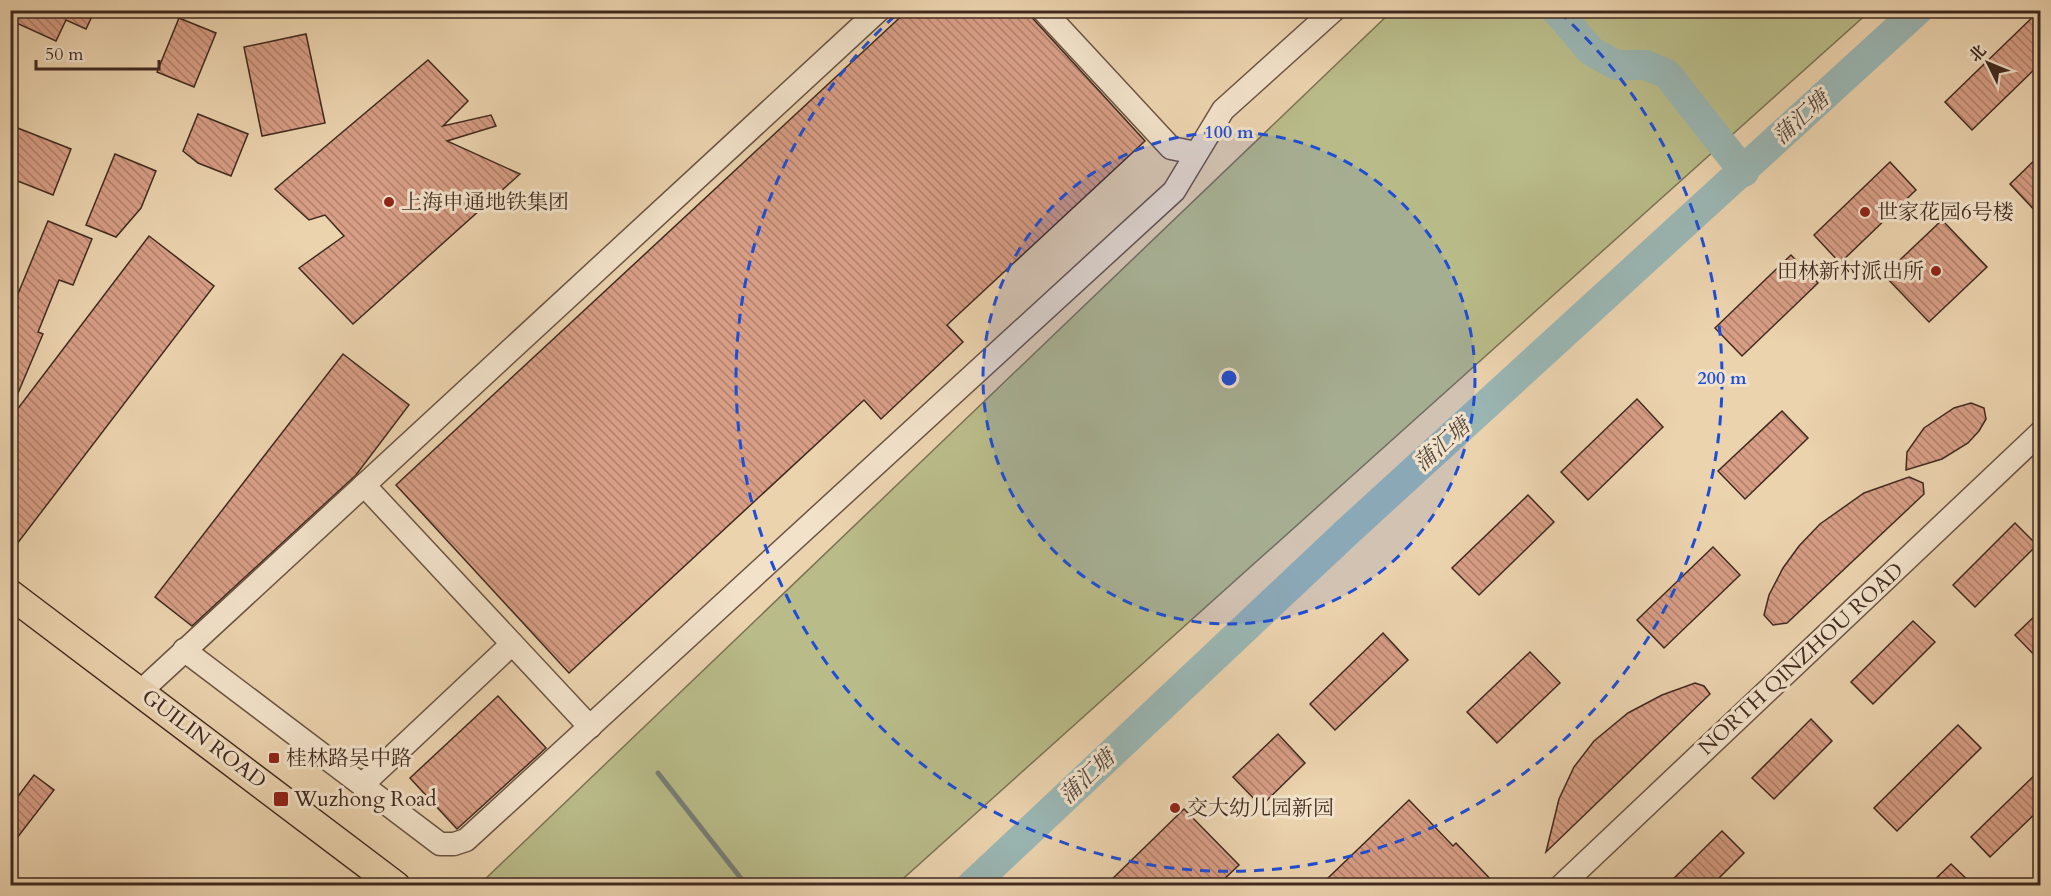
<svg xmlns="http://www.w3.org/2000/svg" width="2051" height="896" viewBox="0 0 2051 896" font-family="Cardo,'Noto Serif SC',serif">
  <defs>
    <pattern id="building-back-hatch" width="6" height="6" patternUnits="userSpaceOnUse" patternTransform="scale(1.5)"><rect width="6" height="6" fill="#d79d85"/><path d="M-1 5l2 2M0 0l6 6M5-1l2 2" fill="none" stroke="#b0806c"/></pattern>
  </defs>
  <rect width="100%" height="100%" fill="#ebd3ae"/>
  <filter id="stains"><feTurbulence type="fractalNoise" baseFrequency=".00333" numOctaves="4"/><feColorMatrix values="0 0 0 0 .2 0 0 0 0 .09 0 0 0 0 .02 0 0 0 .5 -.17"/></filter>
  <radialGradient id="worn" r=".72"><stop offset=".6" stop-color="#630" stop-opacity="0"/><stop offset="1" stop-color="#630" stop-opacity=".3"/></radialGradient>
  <path fill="#b9bc89" stroke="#7c7354" stroke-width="1.5" d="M1392 11H1870L896 885H479Z"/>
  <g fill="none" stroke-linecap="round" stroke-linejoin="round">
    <path stroke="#767e78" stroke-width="5" d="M658 773 747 886"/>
    <g stroke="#9ab6b3" stroke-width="30">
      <path d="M1556 10 1591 51 1616 65H1646L1667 74 1744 172"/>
      <path d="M971 886 1347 532 1918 10"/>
    </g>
  </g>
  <g fill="url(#building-back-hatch)" stroke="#402a1f" stroke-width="1.5">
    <path d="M10 10H95L86 29 66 20 56 41 10 20Z"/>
    <path d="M908 10H1025L1145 141 947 325 963 342 881 419 864 400 569 673 396 485Z"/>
    <path d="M2040 10V64L1972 130 1945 102Z"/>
    <path d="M179 18 216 33 194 87 157 72Z"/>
    <path d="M306 34 325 123 262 136 244 47Z"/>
    <path d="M428 60 468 101 443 126 491 115 496 126 447 141 520 174 353 324 299 268 344 236 325 215 309 220 275 189Z"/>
    <path d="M198 114 248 134 231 176 198 163 183 151Z"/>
    <path d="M10 125 71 149 53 195 10 178Z"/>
    <path d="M115 154 156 171 141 208 116 237 86 225Z"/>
    <path d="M2040 155V216L2010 184Z"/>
    <path d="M1890 162 1916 190 1840 263 1814 235Z"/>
    <path d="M1942 220 1987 267 1929 322 1884 275Z"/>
    <path d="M48 221 92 239 73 285 59 280 38 332 43 334 10 412V325L18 307 13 306Z"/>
    <path d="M149 236 214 286 10 553V419Z"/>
    <path d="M1791 255 1818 283 1742 356 1715 328Z"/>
    <path d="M343 354 409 405 356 475 192 626 155 597Z"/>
    <path d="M1637 399 1663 427 1588 500 1561 472Z"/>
    <path d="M1971 403 1984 408 1986 419 1979 431 1968 443 1942 459 1906 470 1907 452 1924 428 1954 408Z"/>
    <path d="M1782 411 1808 438 1745 499 1718 471Z"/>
    <path d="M1909 477 1923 483 1924 494 1787 623 1773 625 1764 615 1769 595 1783 568 1799 546 1820 524 1864 493Z"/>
    <path d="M1528 495 1554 522 1479 595 1452 568Z"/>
    <path d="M2015 523 2037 545 1975 607 1953 585Z"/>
    <path d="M1713 547 1740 575 1664 648 1637 620Z"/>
    <path d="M2040 611V661L2015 635Z"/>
    <path d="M1913 621 1935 642 1873 704 1851 682Z"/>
    <path d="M1383 633 1408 660 1335 730 1310 704Z"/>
    <path d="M1530 652 1560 683 1497 743 1467 712Z"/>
    <path d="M1695 683 1704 686 1710 694 1546 852 1559 799 1574 767 1594 741 1628 713 1662 695Z"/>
    <path d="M498 696 546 748 457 829 410 778Z"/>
    <path d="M1811 719 1832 741 1774 799 1752 778Z"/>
    <path d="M1958 725 1981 748 1897 831 1874 808Z"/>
    <path d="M1278 734 1305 763 1261 806 1233 777Z"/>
    <path d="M2040 770V809L1990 857 1971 837Z"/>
    <path d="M34 775 54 790 10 847V807Z"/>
    <path d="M1409 800 1453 846 1456 843 1496 885H1334L1327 879Z"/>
    <path d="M1184 809 1239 865 1218 885H1106Z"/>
    <path d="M1722 831 1744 853 1712 885H1667Z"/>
    <path d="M1951 864 1973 885H1929Z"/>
  </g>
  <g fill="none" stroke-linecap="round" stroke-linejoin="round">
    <defs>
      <g id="minor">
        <path d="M1043 10 1171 148 1196 153"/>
        <path d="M364 485 590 727"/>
        <path d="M184 650 440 844H454L466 840 1174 191 1223 110 1334 10"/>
        <path d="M141 691 879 10"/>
        <path d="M362 785 512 644"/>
        <path d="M1561 886 2040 433"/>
      </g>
      <path id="major" d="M10 594 396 886"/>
    </defs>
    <use href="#minor" stroke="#6b5443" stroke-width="25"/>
    <use href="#major" stroke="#402a1f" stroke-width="31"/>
    <use href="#minor" stroke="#f2e2ca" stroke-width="22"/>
    <use href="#major" stroke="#ebd3ae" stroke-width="28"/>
  </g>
  <circle cx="1229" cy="378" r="246" fill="#1d4ed8" fill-opacity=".12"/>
  <g fill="none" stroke="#1d4ed8" stroke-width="3" stroke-dasharray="10 8">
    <circle cx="1229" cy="378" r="246"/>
    <path d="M1559 12A493 493 0 1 1 899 12"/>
  </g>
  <g fill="#8f2418" stroke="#f2e2ca" stroke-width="2">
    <circle cx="389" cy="202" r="6"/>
    <circle cx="1865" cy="212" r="6"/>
    <circle cx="1936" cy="271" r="6"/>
    <rect x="268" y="752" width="12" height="12" rx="3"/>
    <rect x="273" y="791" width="16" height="16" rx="3"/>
    <circle cx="1175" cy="808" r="6"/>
  </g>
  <g text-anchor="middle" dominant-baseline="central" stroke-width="6" stroke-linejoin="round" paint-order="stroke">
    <g font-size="21" fill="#402a1f" stroke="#f2e2ca" text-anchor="start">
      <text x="401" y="202">上海申通地铁集团</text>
      <text x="1877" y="212">世家花园6号楼</text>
      <text x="1924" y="271" text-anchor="end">田林新村派出所</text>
      <text x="286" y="758">桂林路吴中路</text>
      <text x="294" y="799">Wuzhong Road</text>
      <text x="1187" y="808">交大幼儿园新园</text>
    </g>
    <g font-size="21" fill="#402a1f" stroke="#f2e2ca">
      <text transform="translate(1801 659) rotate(-43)">NORTH QINZHOU ROAD</text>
      <text transform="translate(204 739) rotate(37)">GUILIN ROAD</text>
    </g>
    <g font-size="22" font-style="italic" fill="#52463d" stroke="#f2e2ca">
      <text transform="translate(1801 118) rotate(-42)">蒲汇塘</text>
      <text transform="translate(1442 445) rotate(-42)">蒲汇塘</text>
      <text transform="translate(1087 777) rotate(-43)">蒲汇塘</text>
    </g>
  </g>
  <circle cx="1229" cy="378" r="9" fill="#1d4ed8" stroke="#f2e2ca" stroke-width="3"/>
  <g font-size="18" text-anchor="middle" font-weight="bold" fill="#1d4ed8" stroke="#f2e2ca" stroke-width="6" stroke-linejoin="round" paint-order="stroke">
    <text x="1229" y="138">100 m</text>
    <text x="1722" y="384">200 m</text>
  </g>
  <rect width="2051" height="896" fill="none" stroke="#ebd3ae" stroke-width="36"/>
  <rect x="12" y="12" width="2027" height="872" fill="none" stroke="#402a1f" stroke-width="3"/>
  <rect x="18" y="18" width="2015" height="860" fill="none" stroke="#402a1f" stroke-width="1.5"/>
  <g transform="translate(1988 63) rotate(313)" stroke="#f2e2ca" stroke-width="4.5" paint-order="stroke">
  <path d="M0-4.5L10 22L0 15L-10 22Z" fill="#402a1f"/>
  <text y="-9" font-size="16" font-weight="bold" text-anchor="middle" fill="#402a1f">北</text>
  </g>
  <path d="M36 60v9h123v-9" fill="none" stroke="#402a1f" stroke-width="3"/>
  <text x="45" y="60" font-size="18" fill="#402a1f" stroke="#f2e2ca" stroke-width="4.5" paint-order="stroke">50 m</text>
  <rect width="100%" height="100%" filter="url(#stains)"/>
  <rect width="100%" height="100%" fill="url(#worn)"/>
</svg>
